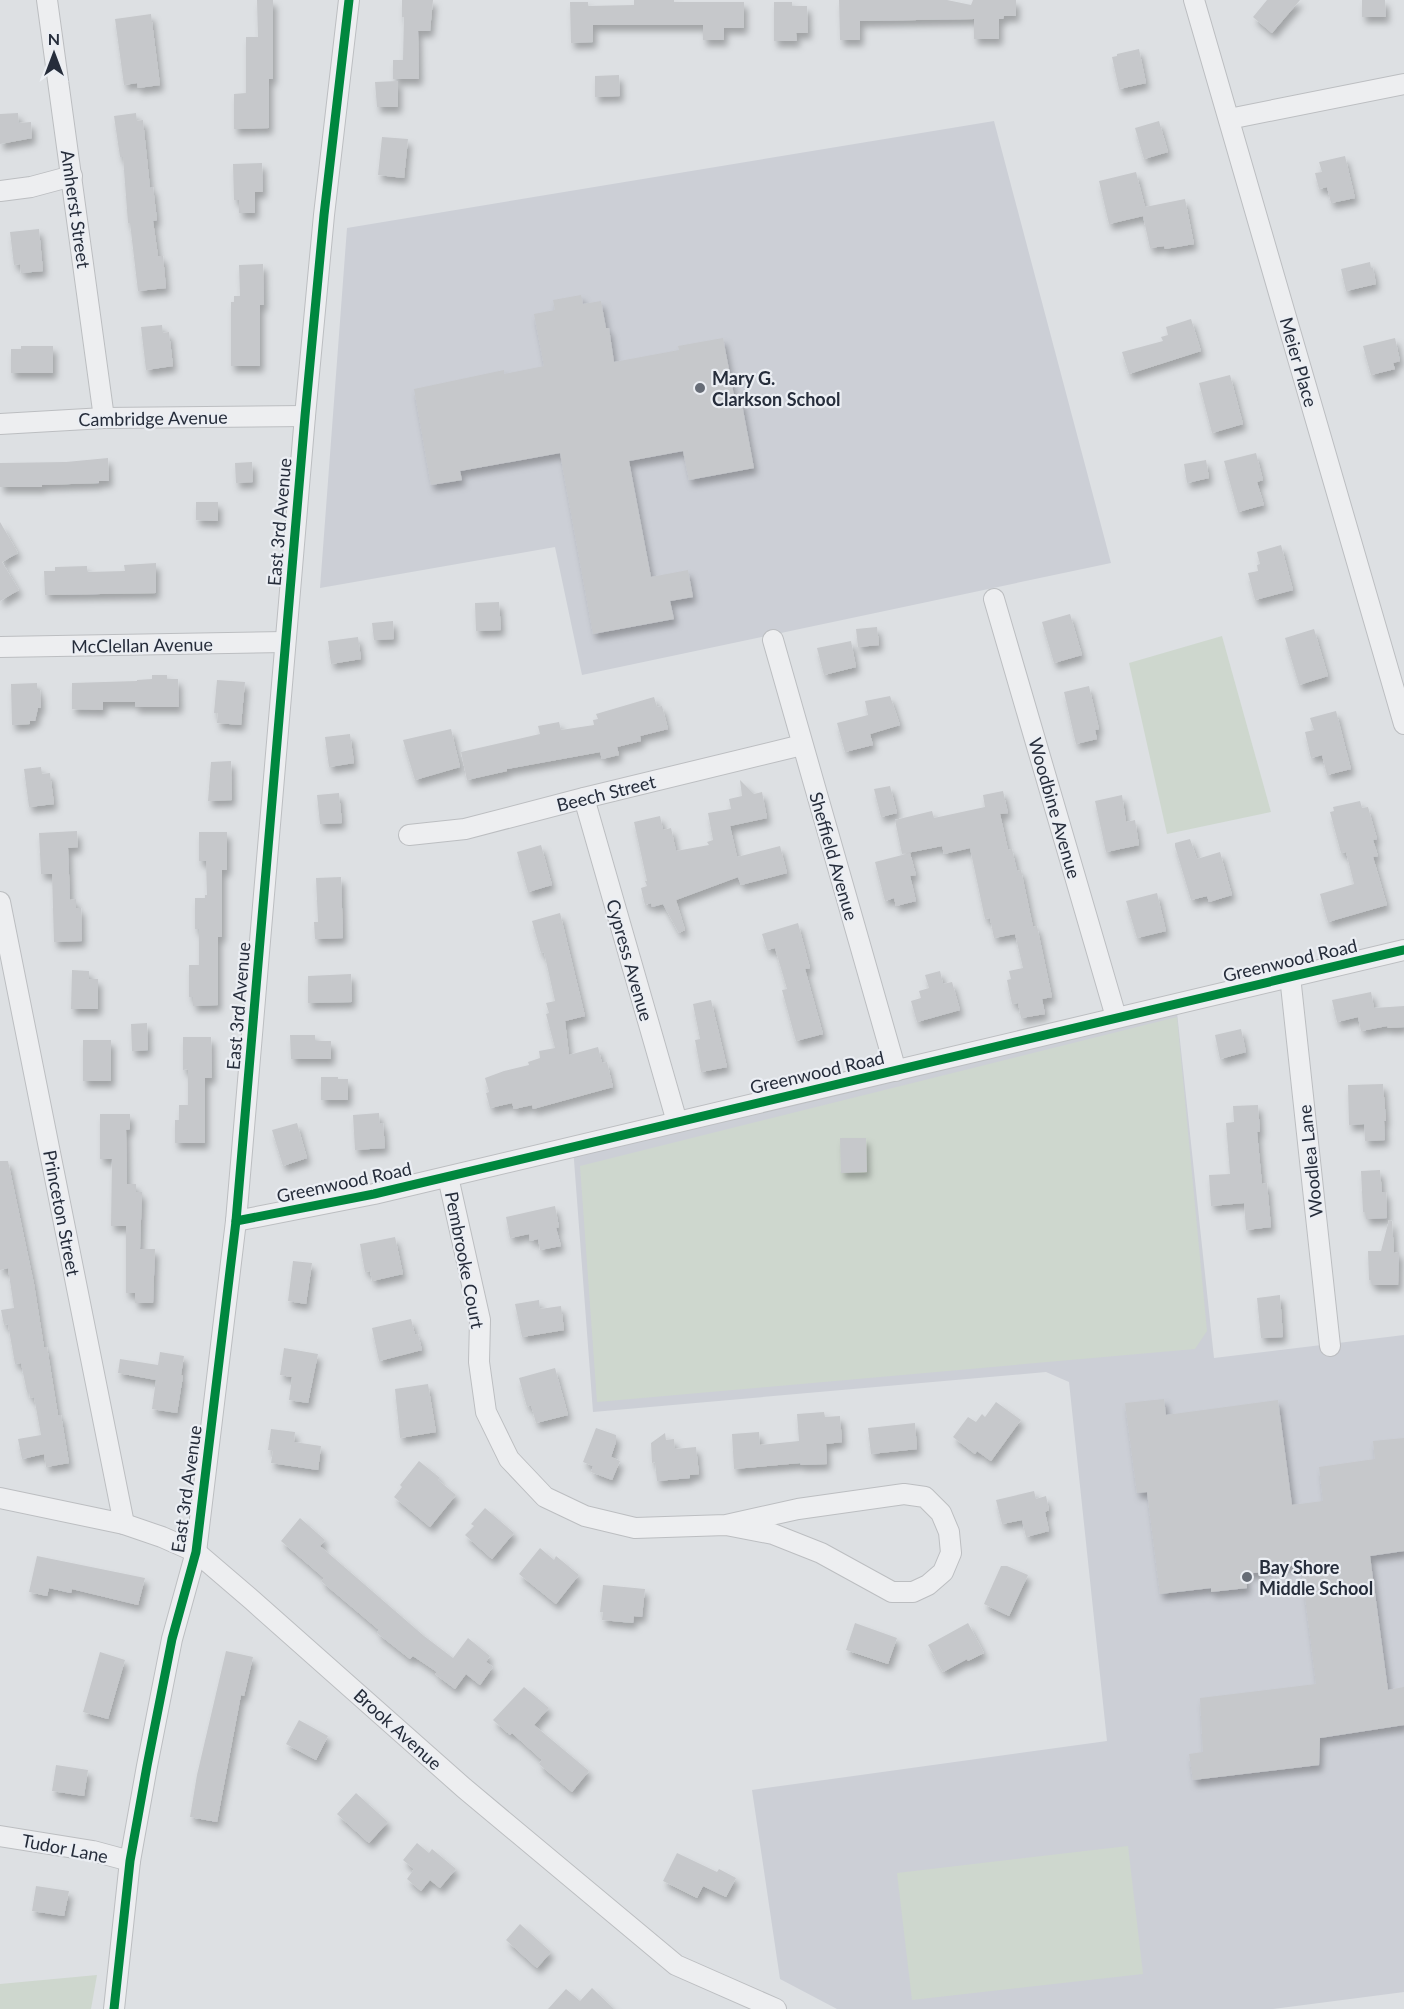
<svg xmlns="http://www.w3.org/2000/svg" width="1404" height="2009" viewBox="0 0 1404 2009" font-family="Lato,sans-serif">
  <defs>
    <filter id="shadow"><feDropShadow dx="3.5" dy="6" stdDeviation="3" flood-color="#0004"/></filter>
  </defs>
  <rect width="100%" height="100%" fill="#dde0e3"/>
  <g fill="#cccfd6">
    <path d="M994 121 1111 563 582 675 555 547 320 588 347 228Z"/>
    <path d="M1176 1003 1214 1358 1404 1335V1992L1273 2009H837L780 1979 752 1790 1107 1741 1069 1382 1046 1372 593 1412 573 1147Z"/>
  </g>
  <g fill="#ced7ce">
    <path d="M1222 636 1271 812 1167 834 1129 663Z"/>
    <path d="M1177 1017 1207 1331 1195 1349 597 1402 580 1166Z"/>
    <path d="M1128 1846 1143 1974 912 2000 897 1873Z"/>
    <path d="M97 1975 91 2009H0V1984Z"/>
  </g>
  <g fill="#c6c8cb" filter="url(#shadow)">
    <path d="M257 0H273V79H269V128L234 129V94L246 93V37H258Z"/>
    <path d="M402 0H433L430 31H418L419 79H393V60H403L404 17H402Z"/>
    <path d="M634 0H674V2H744V28H724V40H703V25H593V42L571 43 570 2H588V6L634 5Z"/>
    <path d="M839 0H947L971 5 973 0H1016V16H1004L1003 19H999V39H974V19L860 21V40H840Z"/>
    <path d="M1267 0H1300L1272 33 1253 17Z"/>
    <path d="M1362 0H1385L1386 17H1362Z"/>
    <path d="M774 2H792V6H807L808 33H796L797 41H774Z"/>
    <path d="M151 14 160 85 138 88 137 83 124 85 115 19Z"/>
    <path d="M1139 49 1146 83 1119 89 1112 57 1117 56V54Z"/>
    <path d="M619 75 620 96 595 97V76Z"/>
    <path d="M398 81V107H377L375 82Z"/>
    <path d="M18 113 19 123 31 122 32 138 0 144V114Z"/>
    <path d="M136 113 137 121 143 120 150 188 153 187 157 220 153 221 158 256H163L166 288 138 291 130 223H128L123 157H120L114 116Z"/>
    <path d="M1159 121 1168 152 1144 159 1135 128Z"/>
    <path d="M382 137 408 139 404 178 378 175Z"/>
    <path d="M1345 156 1355 198 1331 203 1327 187 1319 189 1315 173 1322 172 1319 162Z"/>
    <path d="M262 163 263 192H255V213H239V200H234L233 164Z"/>
    <path d="M1136 172 1145 207 1185 199 1194 244 1165 249 1164 246 1150 248 1143 216 1109 224 1099 181Z"/>
    <path d="M39 229 43 271 21 273 20 264 14 265 10 232Z"/>
    <path d="M1370 262 1371 268H1373L1376 284 1346 291 1341 269Z"/>
    <path d="M263 264 264 305H260V366H231V302H234V296H240L239 265Z"/>
    <path d="M581 295 583 304 601 301 606 328H609L614 362 679 350 678 346 723 338 735 401 741 399 754 468 689 480 683 451 629 461 651 577 688 570 693 597 670 601 674 619 593 634 560 453 460 471 462 480 431 485 414 389 504 370V374L544 366 534 314 555 310 553 300Z"/>
    <path d="M1191 319 1201 351 1129 374 1122 352 1163 341 1161 337 1168 335 1166 327Z"/>
    <path d="M162 325 163 333 169 332 173 366 146 370 141 327Z"/>
    <path d="M1395 338 1400 361 1393 363 1395 369 1371 375 1363 346Z"/>
    <path d="M21 346H53V373H11V349H21Z"/>
    <path d="M1230 375 1243 424 1212 433 1199 383Z"/>
    <path d="M1256 453 1263 480 1257 482 1264 505 1238 512 1224 461Z"/>
    <path d="M108 458 109 481H99V483L42 485V487H0V463L66 462Z"/>
    <path d="M1206 460 1209 478 1187 483 1184 464Z"/>
    <path d="M252 462 253 482 236 483 235 463Z"/>
    <path d="M196 502H218V521L196 520Z"/>
    <path d="M0 522 18 553 2 562 19 590 0 601Z"/>
    <path d="M1281 545 1293 590 1255 600 1248 573 1258 571 1257 565 1260 564 1257 552Z"/>
    <path d="M156 563V593L45 595 44 571H55V567L87 566V572L125 571 124 565Z"/>
    <path d="M499 602 501 630 476 631 475 603Z"/>
    <path d="M1070 614 1082 655 1054 663 1042 622Z"/>
    <path d="M393 621 394 639 374 640 372 623Z"/>
    <path d="M877 627 879 645 858 647 856 629Z"/>
    <path d="M1314 629 1328 676 1299 685 1285 638Z"/>
    <path d="M358 637 361 659 331 664 328 641Z"/>
    <path d="M851 641 856 667 824 675 817 648Z"/>
    <path d="M152 675H167V679H178L179 707H135V702H103V710L72 709V683L137 681V680L152 679Z"/>
    <path d="M217 680 245 682 241 725 217 723 218 713H214Z"/>
    <path d="M37 683V690H40L41 708H38L35 721H30V724L12 725 11 684Z"/>
    <path d="M1089 686 1099 729 1095 730 1097 739 1076 744 1064 692Z"/>
    <path d="M890 696 900 725 870 734 873 745 845 752 837 723 868 715 865 701Z"/>
    <path d="M654 697 657 707 662 706 668 729 640 736 641 741 617 747 619 755 602 759 600 752 507 769V771L467 780 461 752 540 734 538 726 559 722 561 730 594 725 593 720 598 719 596 714Z"/>
    <path d="M1336 711 1351 769 1327 775 1322 755 1311 758 1305 732 1314 730 1310 718Z"/>
    <path d="M451 729 460 767 415 780 403 740Z"/>
    <path d="M350 734 354 763 329 767 325 737Z"/>
    <path d="M231 761 232 800 208 801 211 762Z"/>
    <path d="M41 767 42 774 50 773 54 804 29 807 24 769Z"/>
    <path d="M740 780 754 794 762 792 767 818 730 826 737 857 780 846 787 873 741 885 738 877 676 900 685 930 679 933 663 904 652 907 651 903 645 905 641 888 647 886 645 881H647L634 822 660 816 663 830 671 828 676 851 709 845 707 842 713 840 708 813 731 809 729 799 742 796Z"/>
    <path d="M890 786 897 813 881 817 874 789Z"/>
    <path d="M1003 791 1008 813 1000 814 1008 850 1012 849 1017 871 1021 870 1033 927 1037 926 1052 997 1042 999 1045 1014 1021 1018 1018 1003 1012 1004 1007 980 1011 979 1009 971 1023 968 1015 934 994 938 990 918 985 919 970 848 944 854 942 846 902 854 895 820 932 811 934 818 985 807 983 795Z"/>
    <path d="M339 793 342 823 320 824 317 795Z"/>
    <path d="M1122 795 1126 822 1135 820 1139 845 1106 852 1095 801Z"/>
    <path d="M1360 801 1362 808 1368 807 1377 839 1373 840 1378 856 1373 857 1387 905 1328 922 1320 894 1354 884 1346 852 1341 853 1330 812 1334 811 1333 807Z"/>
    <path d="M77 831 78 847 68 848 70 900 76 899V908H81L82 941 54 942 52 874H41L39 833Z"/>
    <path d="M199 832H227V870H222V937H218V1005L193 1006V997H189V965H199V929H195V898H205V895H207L206 861H199Z"/>
    <path d="M1190 839 1197 859 1220 852 1232 895 1209 902 1207 896 1191 900 1175 846V843Z"/>
    <path d="M541 845 552 885 528 892 517 852Z"/>
    <path d="M910 853 916 875 910 876 916 901 896 906 894 898 885 901 875 862Z"/>
    <path d="M341 877 343 938 315 939 314 922H318L316 878Z"/>
    <path d="M1157 893 1166 931 1137 938 1126 901Z"/>
    <path d="M560 913 585 1016 565 1021 569 1055 598 1047 602 1063 607 1062 613 1087 533 1109 532 1105 514 1109 512 1103 490 1108 486 1093 489 1092 485 1078 504 1071 529 1065 528 1062 540 1058 539 1051 555 1048 546 1014 549 1013 546 1003 555 1001 544 952 541 953 532 921Z"/>
    <path d="M798 923 810 968 805 969 823 1034 796 1041 782 990 787 989 775 948 767 950 762 934Z"/>
    <path d="M72 970 89 971V979H98V1009H71Z"/>
    <path d="M940 971 943 984 952 982 960 1010 917 1022 911 1001 921 998 919 991 929 988 925 975Z"/>
    <path d="M351 974 352 1002 308 1003V976Z"/>
    <path d="M1371 992 1374 1008 1404 1006V1027L1388 1028 1387 1026 1361 1031 1358 1017 1337 1022 1332 1000Z"/>
    <path d="M711 1000 727 1067 701 1072 695 1040 700 1039 693 1004Z"/>
    <path d="M147 1023 148 1050 132 1051 131 1024Z"/>
    <path d="M1241 1029 1246 1052 1220 1059 1215 1035Z"/>
    <path d="M290 1035H315V1041H331V1059H291Z"/>
    <path d="M183 1037H211L212 1078H205V1143H175V1120H179V1105H188V1069L183 1070Z"/>
    <rect x="83" y="1040" width="28" height="41"/>
    <path d="M321 1077H338V1079H348V1100H321Z"/>
    <path d="M1383 1084 1386 1121H1384L1385 1140 1365 1141 1364 1124 1349 1125 1348 1085Z"/>
    <path d="M1258 1105 1260 1132H1257L1262 1184 1267 1183 1271 1227 1246 1230 1244 1203 1211 1206 1209 1175 1230 1174 1226 1123 1234 1122 1233 1106Z"/>
    <path d="M379 1113 380 1124 383 1123 385 1148 355 1150 353 1115Z"/>
    <path d="M100 1114H130V1129L126 1130 127 1184H136V1192H142L140 1249H155L153 1303H135V1293H126V1226H111L112 1159H100Z"/>
    <path d="M297 1123 307 1158 283 1166 272 1130Z"/>
    <path d="M840 1138H866L867 1172 841 1173Z"/>
    <path d="M0 1161H8L34 1284 44 1347H47L58 1415H61L69 1463 46 1467 44 1454 22 1459 18 1439 41 1435 34 1397 30 1398 29 1392H27L21 1363 15 1364 8 1324 4 1325 1 1310 14 1308 8 1268 0 1270Z"/>
    <path d="M1380 1170 1382 1192H1386L1387 1218 1366 1219V1212H1363L1361 1171Z"/>
    <path d="M555 1206 559 1227 556 1228 561 1246 540 1250 538 1239 530 1241 529 1234 510 1238 506 1217Z"/>
    <path d="M1389 1220 1392 1221 1394 1253 1399 1252 1398 1285H1372V1280H1369L1368 1251H1381Z"/>
    <path d="M395 1237 403 1274 372 1281 370 1271 365 1272 360 1244Z"/>
    <path d="M293 1261 312 1263 306 1304 288 1301Z"/>
    <path d="M1280 1295 1283 1337 1261 1338 1257 1298Z"/>
    <path d="M539 1300 540 1309 561 1306 564 1330 522 1337 515 1304Z"/>
    <path d="M411 1319 415 1335 418 1334 422 1350 379 1361 372 1328Z"/>
    <path d="M284 1348 318 1354 308 1403 289 1400 292 1377 280 1375Z"/>
    <path d="M160 1352 184 1356 181 1375 183 1376 177 1413 152 1409 156 1380 118 1373 120 1359 158 1365Z"/>
    <path d="M555 1368 568 1415 536 1423 531 1405 527 1407 519 1378Z"/>
    <path d="M428 1384 436 1432 400 1438 395 1389Z"/>
    <path d="M1164 1399 1166 1415 1278 1400 1292 1505 1323 1501 1319 1467 1375 1459 1373 1441 1404 1438V1551L1370 1556 1388 1690 1404 1687V1725L1320 1738 1319 1765 1193 1780 1189 1754 1203 1752 1200 1698 1316 1684 1301 1565 1262 1569V1572L1246 1574 1247 1588 1211 1592V1588L1160 1594 1147 1492 1137 1493 1125 1403Z"/>
    <path d="M996 1402 1021 1420 991 1461 977 1451 975 1454 953 1437 968 1417 976 1422 982 1414 985 1417Z"/>
    <path d="M824 1412 825 1417 840 1416 842 1442 826 1444 827 1464 801 1465 800 1463 734 1469 732 1434 759 1432 760 1445 799 1441 797 1414Z"/>
    <path d="M915 1423 917 1449 871 1454 868 1428Z"/>
    <path d="M596 1428 616 1435V1442L611 1457 620 1461 612 1480 591 1472 593 1466 583 1462Z"/>
    <path d="M271 1429 295 1432 294 1442 321 1446 318 1470 271 1463 273 1451 268 1450Z"/>
    <path d="M665 1433 666 1440 674 1439 675 1449 696 1447 699 1474 690 1475V1478L657 1481 655 1462 652 1463 651 1443Z"/>
    <path d="M419 1461 440 1478 438 1480 456 1495 430 1527 394 1497 402 1487 400 1485Z"/>
    <path d="M1034 1491 1036 1499 1046 1496 1049 1510 1045 1512 1049 1531 1026 1537 1022 1520 1002 1524 996 1500Z"/>
    <path d="M485 1508 514 1533 492 1559 465 1535 474 1526 471 1524Z"/>
    <path d="M300 1518 325 1540 320 1546 424 1636 453 1658 468 1638 490 1656 486 1662 493 1667 480 1685 466 1674 455 1689 435 1674 437 1672 413 1656 410 1659 377 1633 379 1630 321 1581 324 1578 281 1541Z"/>
    <path d="M540 1548 554 1560 556 1556 579 1575 556 1604 519 1574Z"/>
    <path d="M37 1556 145 1578 138 1605 72 1589 71 1593 49 1588 47 1596 29 1592Z"/>
    <path d="M1001 1566H1007L1028 1575 1009 1616 984 1604Z"/>
    <path d="M603 1585 645 1589 642 1617 634 1616 633 1623 602 1620 603 1612H600Z"/>
    <path d="M855 1623 897 1638 888 1664 846 1650Z"/>
    <path d="M968 1623 984 1653 968 1661 967 1659 943 1672 928 1645Z"/>
    <path d="M226 1651 253 1657 244 1696 241 1695 217 1822 190 1817 197 1775Z"/>
    <path d="M100 1652 125 1660 108 1719 83 1712Z"/>
    <path d="M524 1687 549 1708 534 1725 589 1771 572 1792 539 1764 542 1760 512 1733 510 1735 493 1720Z"/>
    <path d="M299 1720 328 1736 316 1760 286 1744Z"/>
    <path d="M56 1765 88 1770 84 1796 52 1791Z"/>
    <path d="M356 1793 388 1822 369 1843 337 1814Z"/>
    <path d="M417 1843 429 1853 432 1849 456 1869 440 1888 430 1880 421 1891 407 1879 414 1869 403 1860Z"/>
    <path d="M677 1853 717 1872 719 1869 736 1878 726 1897 703 1886 697 1898 663 1881Z"/>
    <path d="M36 1886 69 1891 64 1916 32 1911Z"/>
    <path d="M520 1924 551 1952 537 1968 506 1940Z"/>
    <path d="M592 1988 614 2009H548L566 1989 580 2001Z"/>
  </g>
  <g fill="none" stroke-linecap="round" stroke-linejoin="round">
    <defs>
      <g id="minor">
        <path d="M47 0 104 418"/>
        <path d="M1194 0 1404 724"/>
        <path d="M1229 119 1404 84"/>
        <path d="M0 191 31 187 72 176"/>
        <path d="M0 424 104 418 305 416"/>
        <path d="M994 599 1116 1017"/>
        <path d="M773 640 896 1071"/>
        <path d="M0 647 285 642"/>
        <path d="M584 798 677 1122"/>
        <path d="M409 835 465 829 584 798 802 745"/>
        <path d="M0 902 124 1524"/>
        <path d="M1290 976 1330 1346"/>
        <path d="M448 1177 480 1320 479 1362 486 1412 509 1459 545 1497 585 1516 635 1528 726 1525 798 1509 904 1494 925 1497 941 1513 949 1532 951 1553 943 1572 928 1585 913 1592H892L821 1553 773 1534 726 1525"/>
        <path d="M236 1221 374 1194 1404 950"/>
        <path d="M0 1498 124 1524 162 1537 196 1552 252 1600 464 1788 676 1965 776 2009"/>
        <path d="M0 1836 93 1851 130 1861"/>
        <path d="M114 2009 130 1861 147 1766 172 1639 196 1552 236 1221 305 416 324 215 349 0"/>
      </g>
    </defs>
    <use href="#minor" stroke="#bcbec1" stroke-width="22"/>
    <use href="#minor" stroke="#edeef0" stroke-width="20"/>
    <defs>
      <g id="cycleway">
        <path d="M236 1221 374 1194 1404 950"/>
        <path d="M114 2009 130 1861 147 1766 172 1639 196 1552 236 1221 305 416 324 215 349 0"/>
      </g>
    </defs>
    <use href="#cycleway" stroke="#ebeef3" stroke-width="13"/>
    <use href="#cycleway" stroke="#00873e" stroke-width="9"/>
  </g>
  <g fill="#666c76" stroke="#ebeef3" stroke-width="2">
    <circle cx="700" cy="388" r="6"/>
    <circle cx="1247" cy="1577" r="6"/>
  </g>
  <g text-anchor="middle" dominant-baseline="central" stroke-width="4.5" stroke-linejoin="round" paint-order="stroke">
    <g font-size="18" fill="#262d3b" stroke="#ebeef3">
      <text transform="translate(76 209) rotate(82)">Amherst Street</text>
      <text transform="translate(1299 362) rotate(74)">Meier Place</text>
      <text transform="translate(153 418) rotate(-1)">Cambridge Avenue</text>
      <text transform="translate(279 522) rotate(-85)">East 3rd Avenue</text>
      <text transform="translate(142 645) rotate(-1)">McClellan Avenue</text>
      <text transform="translate(606 793) rotate(-14)">Beech Street</text>
      <text transform="translate(1055 808) rotate(74)">Woodbine Avenue</text>
      <text transform="translate(834 856) rotate(74)">Sheffield Avenue</text>
      <text transform="translate(630 960) rotate(74)">Cypress Avenue</text>
      <text transform="translate(1290 960) rotate(-13)">Greenwood Road</text>
      <text transform="translate(238 1006) rotate(-85)">East 3rd Avenue</text>
      <text transform="translate(817 1072) rotate(-13)">Greenwood Road</text>
      <text transform="translate(1310 1161) rotate(-96)">Woodlea Lane</text>
      <text transform="translate(344 1182) rotate(-12)">Greenwood Road</text>
      <text transform="translate(62 1213) rotate(79)">Princeton Street</text>
      <text transform="translate(465 1260) rotate(79)">Pembrooke Court</text>
      <text transform="translate(186 1489) rotate(-82)">East 3rd Avenue</text>
      <text transform="translate(398 1729) rotate(42)">Brook Avenue</text>
      <text transform="translate(65 1848) rotate(11)">Tudor Lane</text>
    </g>
    <g font-size="18" font-weight="bold" fill="#262d3b" stroke="#ebeef3" text-anchor="start">
      <text x="712" y="378">Mary G.<tspan x="712" dy="21">Clarkson School</tspan></text>
      <text x="1259" y="1567">Bay Shore<tspan x="1259" dy="21">Middle School</tspan></text>
    </g>
  </g>
  <g transform="translate(54 54)" stroke="#ebeef3" stroke-width="4.5" paint-order="stroke">
  <path d="M0-4.5L10 22L0 15L-10 22Z" fill="#262d3b"/>
  <text y="-9" font-size="16" font-weight="bold" text-anchor="middle" fill="#262d3b">N</text>
  </g>
</svg>
